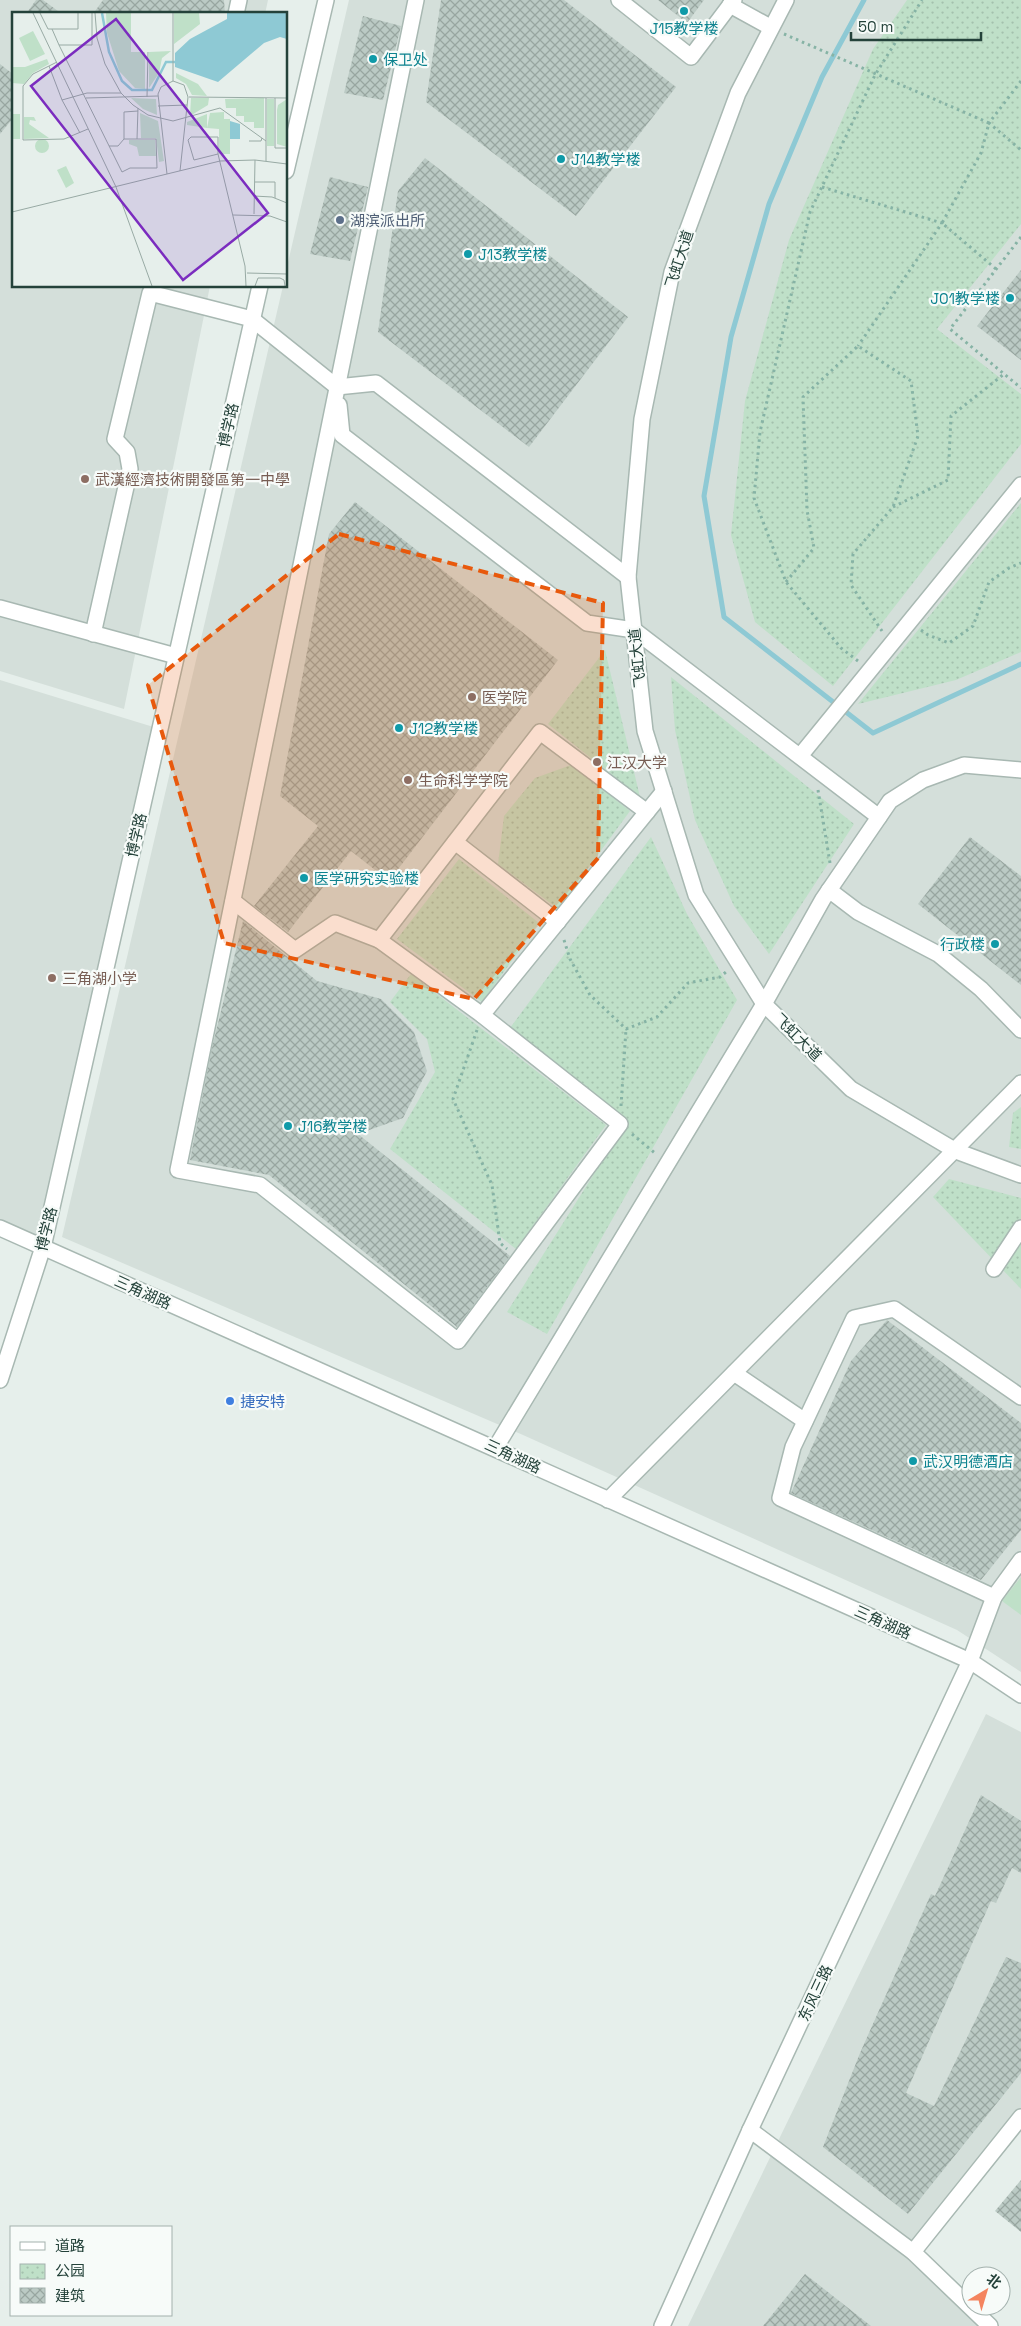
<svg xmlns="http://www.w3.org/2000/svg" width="1021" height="2326" viewBox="0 0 1021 2326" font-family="'Space Grotesk','Noto Sans SC',sans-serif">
  <defs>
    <pattern id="park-dots" width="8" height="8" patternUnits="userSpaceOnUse" patternTransform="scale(1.25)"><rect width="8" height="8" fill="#bfe0c8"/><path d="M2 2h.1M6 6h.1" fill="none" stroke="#a4c1ad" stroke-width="1.8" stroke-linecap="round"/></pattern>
    <pattern id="building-cross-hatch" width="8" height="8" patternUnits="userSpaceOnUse" patternTransform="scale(1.25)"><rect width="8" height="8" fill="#bbcac4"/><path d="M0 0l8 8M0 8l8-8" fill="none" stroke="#98a6a0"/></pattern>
  </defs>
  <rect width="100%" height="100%" fill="#e6efeb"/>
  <g fill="#d4dfda">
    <path d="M0 0H268L265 14H14V286H210L124 709 0 671Z"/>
    <path d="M349 0H1021V1672L957 1630 523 1435 62 1237 283 286H286V271Z"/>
    <path d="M0 680 160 729 43 1247 0 1228Z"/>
    <path d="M986 1714 1021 1732V2108L913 2252 990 2326H688Z"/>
  </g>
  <path fill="#bfe0c8" d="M1021 1577V1615L1002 1601Z"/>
  <g fill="url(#park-dots)">
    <path d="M907 0H1021V224L937 329 1021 394V444L833 686 755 622 731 535 745 401 789 240 873 49Z"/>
    <path d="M1021 503V652L956 680 858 704Z"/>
    <path d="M605 650 640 797 548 724Z"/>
    <path d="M671 677 854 824 769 954 734 906 695 820 675 730Z"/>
    <path d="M571 765 630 811 558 909 498 864 504 816 535 778Z"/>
    <path d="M651 837 687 914 737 1000 547 1334 507 1312 628 1120 510 1028Z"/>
    <path d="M459 859 539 923 482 1002 397 939Z"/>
    <path d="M411 974 606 1125 516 1249 390 1149 435 1072 427 1039 390 1002Z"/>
    <path d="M1021 1107V1149L1009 1147 1013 1113Z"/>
    <path d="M949 1179 1021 1198V1289L933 1197Z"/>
  </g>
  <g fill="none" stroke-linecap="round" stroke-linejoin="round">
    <path stroke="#8ec9d4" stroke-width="5" d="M864 0 822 77 769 204 731 337 704 496 724 617 873 733 1021 664"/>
  </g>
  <g fill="url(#building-cross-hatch)">
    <path d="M36 0H43L62 14H26Z"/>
    <path d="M103 0H224L225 14H93Z"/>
    <path d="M441 0H564L676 87 576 216 426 102Z"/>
    <path d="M658 0H704L687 23Z"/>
    <path d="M363 16 401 26 383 100 344 93Z"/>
    <path d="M0 64 14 75V117L0 134Z"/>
    <path d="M425 158 628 317 529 447 378 332 398 191Z"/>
    <path d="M330 177 368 187 350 261 310 254Z"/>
    <path d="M1021 270V360L977 326Z"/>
    <path d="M355 502 558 660 389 881 351 851 288 932 254 906 318 826 280 796 329 534Z"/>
    <path d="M970 837 1021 876V985L918 904Z"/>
    <path d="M243 921 317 981 381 999 414 1032 427 1071 403 1118 358 1134 510 1256 457 1327 269 1175 190 1160 212 1048Z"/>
    <path d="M887 1320 1021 1423V1530L981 1580 791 1493 851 1361Z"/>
    <path d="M981 1795 1021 1821V1873L1012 1868 996 1903 991 1901 906 2093 934 2106 1006 1957 1021 1963V2073L908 2214 823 2147 860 2053 931 1894 935 1896Z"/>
    <path d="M1021 2180V2232L995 2211Z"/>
    <path d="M805 2274 871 2326H763Z"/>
  </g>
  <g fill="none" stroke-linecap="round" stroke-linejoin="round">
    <defs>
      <g id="minor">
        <path d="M416 0 178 1170 260 1185 458 1341 620 1124 482 1015 664 791"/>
        <path d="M619 0 691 57 734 0"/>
        <path d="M786 0 738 93 672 272 642 419 628 577 645 731 696 895 764 1004 851 1089 956 1151 1021 1175"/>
        <path d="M730 5 770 27"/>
        <path d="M236 14 239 0"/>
        <path d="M286 171 326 0"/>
        <path d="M339 405 342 435 587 623 634 630 879 817"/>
        <path d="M0 608 176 656"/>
        <path d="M93 634 130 469 127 452 115 439 150 293 252 319 337 387 376 383 628 577"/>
        <path d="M800 756 1021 485"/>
        <path d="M455 842 558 922"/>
        <path d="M829 890 858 912 938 954 981 989 1021 1030"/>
        <path d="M233 901 295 950 335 923 379 940"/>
        <path d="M482 1015 379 940 540 732 647 812"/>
        <path d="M0 1228 970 1661 1021 1695"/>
        <path d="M994 1269 1021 1228"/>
        <path d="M734 1373 805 1421"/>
        <path d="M0 1380 43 1247 260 286"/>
        <path d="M496 1447 764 1004 823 899 890 801 923 780 964 765 1021 770"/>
        <path d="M608 1500 1021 1083"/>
        <path d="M994 1597 780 1498 793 1447 854 1318 894 1309 1021 1397"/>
        <path d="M750 2130 913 2252 990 2326"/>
        <path d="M913 2252 1021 2117"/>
        <path d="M662 2326 750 2130 970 1661 994 1597 1021 1560"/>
      </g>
    </defs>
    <use href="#minor" stroke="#a8b8b2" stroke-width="18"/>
    <g stroke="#86b3a5" stroke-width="3" stroke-dasharray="2.5 4" stroke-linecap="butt">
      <path d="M784 34 989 123 981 153 942 223 996 269"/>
      <path d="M1021 81 989 123 1021 150"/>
      <path d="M822 187 942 223 858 346"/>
      <path d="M1021 237 950 329 1021 388"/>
      <path d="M893 507 948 480 951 416 1004 374"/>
      <path d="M786 582 814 548 807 510 803 397 858 346 911 381 918 436 893 507 853 554 851 585 882 631"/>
      <path d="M921 630 928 635 949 643 973 626 989 582 1009 568 1021 563"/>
      <path d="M858 661 841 648 786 582 754 498 760 432 810 212 875 75 922 0"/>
      <path d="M818 790 830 863"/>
      <path d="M564 940 570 959 590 995 626 1029 657 1017 688 983 720 977 726 972"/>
      <path d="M477 1030 453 1099 492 1185 500 1243 507 1249"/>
      <path d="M621 1106 626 1029"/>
      <path d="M632 1134 656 1154"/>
    </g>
    <use href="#minor" stroke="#fff" stroke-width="15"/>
  </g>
  <path fill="#e8590c" fill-opacity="0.2" stroke="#e8590c" stroke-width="4" stroke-dasharray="10 6" stroke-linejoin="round" d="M339 534 603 603 598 858 474 999 224 943 148 685Z"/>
  <g fill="#0f9aa8" stroke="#f7fbf9" stroke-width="2">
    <circle cx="684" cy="11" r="5"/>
    <circle cx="373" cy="59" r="5"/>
    <circle cx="561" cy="159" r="5"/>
    <circle cx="468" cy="254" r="5"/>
    <circle cx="1010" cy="298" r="5"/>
    <circle cx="399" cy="728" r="5"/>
    <circle cx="304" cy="878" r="5"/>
    <circle cx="995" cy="944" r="5"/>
    <circle cx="288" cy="1126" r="5"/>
    <circle cx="913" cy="1461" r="5"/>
  </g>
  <circle fill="#5c6f8a" stroke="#f7fbf9" stroke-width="2" cx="340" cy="220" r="5"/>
  <g fill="#8d6e63" stroke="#f7fbf9" stroke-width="2">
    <circle cx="85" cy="479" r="5"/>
    <circle cx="472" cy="697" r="5"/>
    <circle cx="597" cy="762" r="5"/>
    <circle cx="408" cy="780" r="5"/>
    <circle cx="52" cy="978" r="5"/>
  </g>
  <circle fill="#3f7fe0" stroke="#f7fbf9" stroke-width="2" cx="230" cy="1401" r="5"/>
  <g text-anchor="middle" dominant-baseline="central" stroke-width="4.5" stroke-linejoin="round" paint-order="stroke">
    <g font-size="15" fill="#0d838f" stroke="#f7fbf9" text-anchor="start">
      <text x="684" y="28" text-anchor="middle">J15教学楼</text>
      <text x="383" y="59">保卫处</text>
      <text x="571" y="159">J14教学楼</text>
      <text x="478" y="254">J13教学楼</text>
      <text x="1000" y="298" text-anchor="end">J01教学楼</text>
      <text x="409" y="728">J12教学楼</text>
      <text x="314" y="878">医学研究实验楼</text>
      <text x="985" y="944" text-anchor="end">行政楼</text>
      <text x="298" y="1126">J16教学楼</text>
      <text x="923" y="1461">武汉明德酒店</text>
    </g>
    <g font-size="15" fill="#4e5e75" stroke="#f7fbf9" text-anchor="start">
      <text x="350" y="220">湖滨派出所</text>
    </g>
    <g font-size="15" fill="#24423a" stroke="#f7fbf9">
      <text transform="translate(679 259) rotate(-72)">飞虹大道</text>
      <text transform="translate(228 425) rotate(-77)">博学路</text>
      <text transform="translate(637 658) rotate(-96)">飞虹大道</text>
      <text transform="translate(136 835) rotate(-77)">博学路</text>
      <text transform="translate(798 1037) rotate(45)">飞虹大道</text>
      <text transform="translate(46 1229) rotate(-76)">博学路</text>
      <text transform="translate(143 1292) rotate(24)">三角湖路</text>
      <text transform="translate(513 1456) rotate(25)">三角湖路</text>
      <text transform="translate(883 1622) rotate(24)">三角湖路</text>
      <text transform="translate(815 1993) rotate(-65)">东风三路</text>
    </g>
    <g font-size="15" fill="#785e54" stroke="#f7fbf9" text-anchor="start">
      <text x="95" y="479">武漢經濟技術開發區第一中學</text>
      <text x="482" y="697">医学院</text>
      <text x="607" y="762">江汉大学</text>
      <text x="418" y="780">生命科学学院</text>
      <text x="62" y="978">三角湖小学</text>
    </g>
    <g font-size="15" fill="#366cbe" stroke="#f7fbf9" text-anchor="start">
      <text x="240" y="1401">捷安特</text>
    </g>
  </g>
  <g transform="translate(12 12)">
    <rect width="275" height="275" fill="#e6efeb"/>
    <path d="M21 19 33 42 18 49 7 26ZM252 86V116H242V110H232V104H224V96H214L213 87ZM275 87V135L265 132V98L266 93ZM212 100V107H218V142H207V117L195 116 198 101ZM0 102H8V127H0ZM12 105H22L24 109 18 108 17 112 37 126 12 127ZM23 134a7 7 0 1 1 14 0a7 7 0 1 1-14 0ZM54 154 62 171 54 176 45 158Z" fill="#bfe0c8"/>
    <path d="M35 47 37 52 21 61 12 72 0 71V55H13ZM255 87H262V134H255Z" fill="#bfe0c8"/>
    <path d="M94 1H119V40H133V77L123 76 107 59 95 21ZM162 1H187L188 12 162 32ZM159 39 150 46 147 61 137 76V40ZM164 61 186 72 195 84 180 83 174 72 164 66ZM119 86 144 87 145 103 131 97ZM179 86H197L196 93 178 104ZM128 101 146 109 152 149 147 150 144 126H129ZM195 102V116L175 113V110ZM117 128H143L144 144H127L125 135 117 132Z" fill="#bfe0c8"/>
    <path d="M215 1H275V27L268 25 252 31 206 70 163 55V41L178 27 215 7ZM218 109 228 112V127H218Z" fill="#8ec9d4"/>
    <path fill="none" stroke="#8ec9d4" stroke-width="2.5" d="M90 1 97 40 110 69 120 78H140L154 50H163"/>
    <path fill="none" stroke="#98aaa4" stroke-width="1" d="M21 1 104 175 140 274M28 1 36 17H66V1M83 1 85 26 93 52 109 81 121 93 136 103 161 109 208 96 254 129M161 1V69M40 17 47 33H80V1M47 33 110 160 118 156H145L144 127H125L126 96M45 50 21 62 11 74V128L52 127 76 117M37 54 50 88M135 85 136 40M177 85 275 86M74 86 146 84M254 86V149M263 86V136H275M146 94 175 93M68 121 50 88 75 81H109M125 127H112V100L126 99M237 129H249L250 126M97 134H106L112 127M206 142 182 148 176 128 179 125H206V142L233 254 234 274M155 162 146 82 149 75 161 69 172 73 176 85 168 159M243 170H263V186M242 184 260 185 275 191M0 200 208 149 243 148 275 152M242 202 243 148M221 203 258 204 275 210M235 261 275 262M243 274 246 266H268L272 268 273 274"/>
    <path fill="#7b2cbf" fill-opacity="0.15" stroke="#7b2cbf" stroke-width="2.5" d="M104 7 256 201 171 268 19 74Z"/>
    <rect width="275" height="275" fill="none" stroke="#24423a" stroke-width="2.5"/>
  </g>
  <rect x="10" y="2226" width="162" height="90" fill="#f7fbf9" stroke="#a3b1ad"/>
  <rect x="20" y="2242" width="25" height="8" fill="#ffffff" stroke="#a3b1ad"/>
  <text x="55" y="2251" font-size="15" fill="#24423a">道路</text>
  <rect x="20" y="2264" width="25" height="15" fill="url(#park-dots)" stroke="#a3b1ad"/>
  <text x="55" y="2276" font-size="15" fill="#24423a">公园</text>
  <rect x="20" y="2288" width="25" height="15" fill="url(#building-cross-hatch)" stroke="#a3b1ad"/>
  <text x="55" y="2301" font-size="15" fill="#24423a">建筑</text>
  <g transform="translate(986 2291) rotate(38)"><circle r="24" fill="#f7fbf9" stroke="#a3b1ad"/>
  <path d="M0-4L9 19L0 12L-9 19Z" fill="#f4845f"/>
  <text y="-8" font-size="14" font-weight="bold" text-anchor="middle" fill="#24423a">北</text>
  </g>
  <path d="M851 32v8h130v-8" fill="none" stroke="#24423a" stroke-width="2.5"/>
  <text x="858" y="32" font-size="15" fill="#24423a" stroke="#f7fbf9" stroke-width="4" paint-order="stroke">50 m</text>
</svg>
